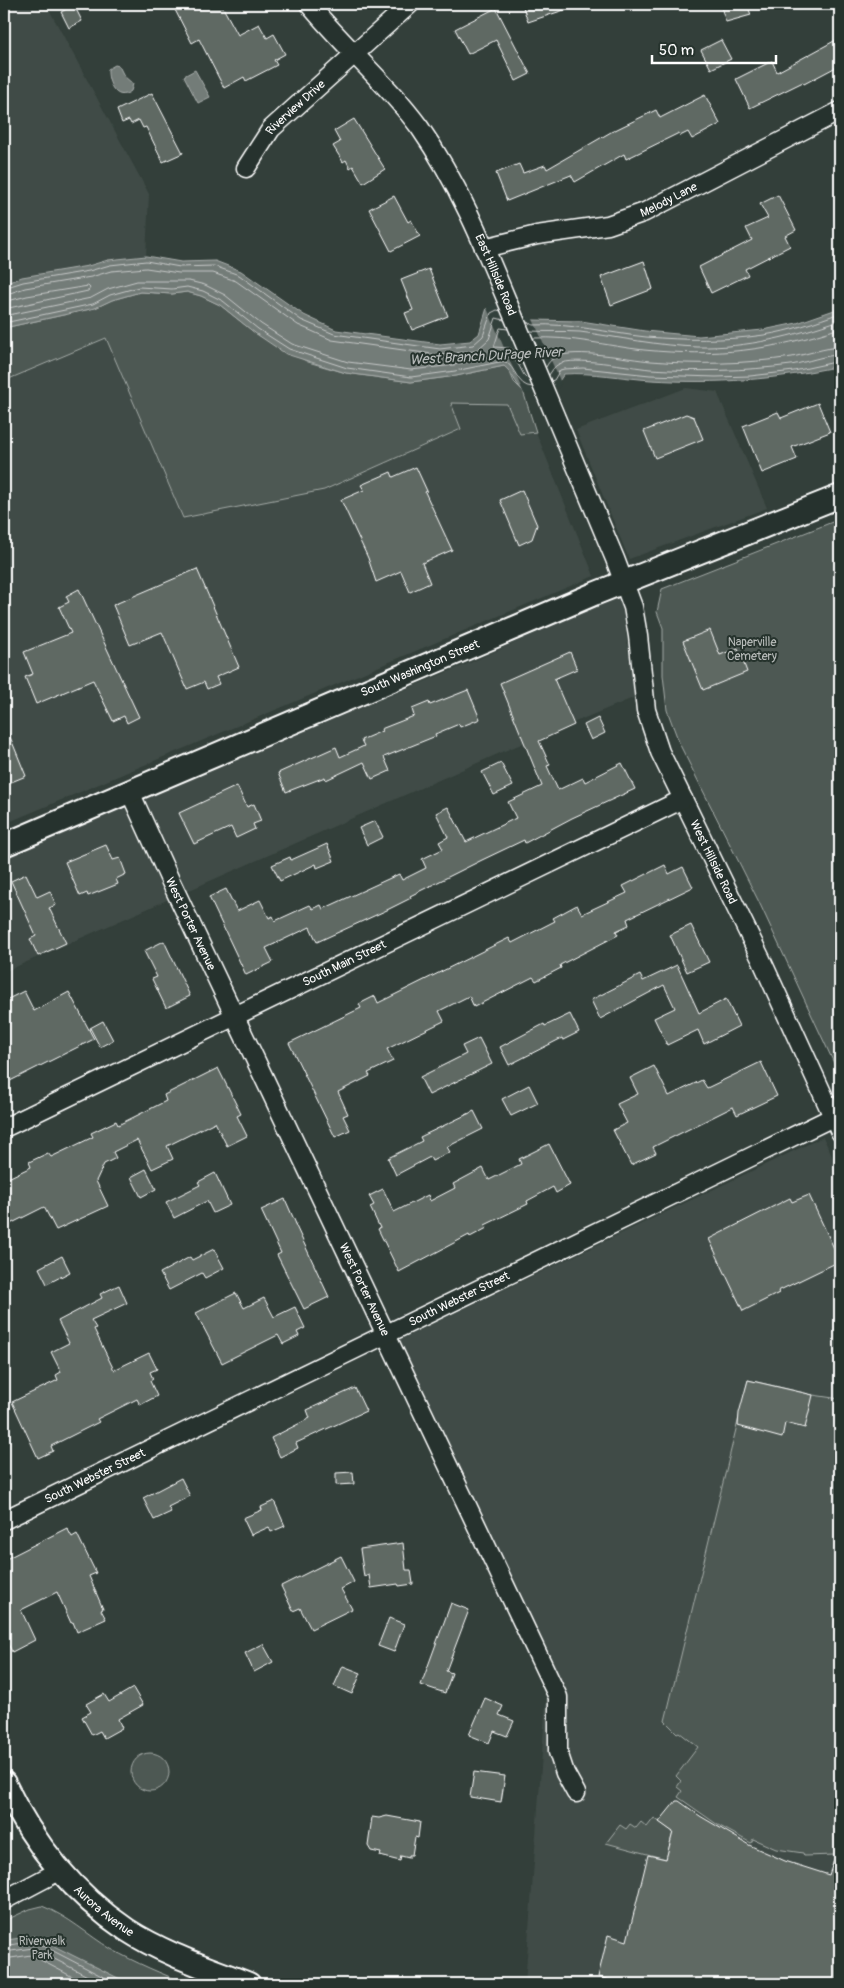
<svg xmlns="http://www.w3.org/2000/svg" width="844" height="1988" viewBox="0 0 844 1988" font-family="Pangolin,sans-serif">
  <rect width="100%" height="100%" fill="#333f3a"/>
  <filter id="ink" filterUnits="userSpaceOnUse"><feTurbulence type="fractalNoise" baseFrequency=".02" numOctaves="2"/><feDisplacementMap in="SourceGraphic" scale="10" xChannelSelector="R" yChannelSelector="G"/><feConvolveMatrix kernelMatrix="1 2 1 2 8 2 1 2 1" color-interpolation-filters="sRGB"/></filter>
  <g filter="url(#ink)">
    <g fill="#404c47">
      <path d="M4 4H46L149 194 146 256 108 260 88 266 22 277 4 284Z"/>
      <path d="M106 338 183 518 324 490 460 430 451 403 507 404 520 434 536 432 594 576 4 824V381Z"/>
      <path d="M686 388 717 392 767 508 629 559 576 430Z"/>
      <path d="M621 595 635 700 633 698 509 749 4 972V858L134 801 467 664Z"/>
      <path d="M823 1137 840 1173V1984H525L548 1673 390 1344Z"/>
    </g>
    <g fill="#4d5853" stroke="#a6aca9">
      <path d="M140 292 172 294 187 292 201 296 220 305 255 333 270 342 308 362 346 373 411 382 456 376 504 366 509 370 514 382 523 391 536 432 520 434 507 404 451 403 461 429 324 490 183 518 106 338 4 381V328L95 308 112 300Z"/>
      <path d="M840 519V1076L759 902 680 745 667 710 663 675V628L657 612 662 589Z"/>
      <path d="M748 1380 813 1395 840 1399V1854L835 1855 804 1856 803 1853 776 1849 753 1839 751 1843 718 1825 678 1797 682 1791 677 1787 681 1781 676 1776 698 1747 679 1732 677 1733 665 1721Z"/>
      <circle cx="150" cy="1772" r="19"/>
      <path d="M654 1818 673 1832 666 1859 606 1843 620 1825 626 1829 630 1824 636 1828 641 1822 647 1827Z"/>
      <path d="M42 1906C68 1916 88 1935 111 1949 136 1963 162 1974 188 1984H4V1921L30 1909Z"/>
    </g>
    <g fill="#737b78" stroke="#abb0ae">
      <path d="M115 65 119 66 124 76 133 84 131 91C116 103 107 82 108 69Z"/>
      <path d="M195 70 210 97 198 103 184 76Z"/>
      <path d="M146 256 181 262 215 261 241 271 304 315 336 330 440 344 470 341 479 334 487 308 533 320 581 321 645 331 699 336 763 330 797 323 840 308V366C774 380 719 384 651 380 622 378 593 372 564 374L557 384 523 391C515 383 512 372 504 366L456 376 411 382 346 373 286 354 255 333 220 305 201 296 187 292 172 294 140 292 112 300 95 308 4 328V284L22 277 88 266 108 260Z"/>
      <path d="M34 1936 130 1984H4V1942L7 1940Z"/>
    </g>
    <path fill="#333f3a" d="M498 302 532 317 561 383 558 387 535 394H524L486 306Z"/>
    <g fill="none" stroke-linecap="round" stroke-linejoin="round">
      <g stroke="#c7cac9" stroke-width="1">
        <path d="M4 288 23 282 89 271 110 265 146 261 180 267 214 266 239 275 301 320 334 334 440 349 473 345 483 336 491 313 497 310 501 311"/>
        <path d="M4 295 25 288 91 277 111 271 146 268 179 273H213L236 281 298 325 332 340 439 355 476 351 489 339 496 318 504 320"/>
        <path d="M4 302 27 296 88 286 90 288 88 291 4 309"/>
        <path d="M4 316 91 298 108 289 137 281H189L205 285 225 295 261 324 292 344 348 362 411 370 454 365 490 356 505 355 517 362 524 375 529 380"/>
        <path d="M527 322 533 325C571 323 608 333 646 337 685 340 724 341 764 335 790 331 815 322 840 313"/>
        <path d="M4 323 93 304 110 295 139 287 172 289 187 287 203 291 223 301 258 329 289 349 347 368 411 377 455 371 504 361C517 367 516 386 532 387"/>
        <path d="M508 329 500 328 494 347 509 348 518 353"/>
        <path d="M530 331C547 332 563 331 580 332 619 337 658 346 698 347 747 348 794 336 840 320"/>
        <path d="M534 338C571 336 607 346 644 350 716 357 771 351 840 328"/>
        <path d="M546 367C548 363 551 359 556 357 576 348 628 359 651 361 697 365 745 364 792 357 808 354 824 348 840 347"/>
        <path d="M549 375C552 371 554 366 559 364 574 356 630 367 650 369 697 372 745 371 791 365 808 362 824 355 840 355"/>
        <path d="M551 381 554 380 560 370 564 369 583 368 650 375 716 377 750 376 794 371 840 361"/>
        <path d="M4 1946 34 1941 117 1984"/>
        <path d="M4 1952 33 1948 103 1984"/>
        <path d="M4 1959 31 1955 86 1984"/>
      </g>
    </g>
    <g fill="#5f6964" stroke="#fff">
      <path d="M172 4H221L238 35 259 24 267 38 274 34 285 54 274 60 277 65 246 81 244 77 224 88 199 39 192 43Z"/>
      <path d="M522 4H575L576 6 528 22Z"/>
      <path d="M720 4H747L751 15 726 22Z"/>
      <path d="M74 5 82 21 69 28 61 12Z"/>
      <path d="M496 8 530 74 516 81 496 40 468 54 455 29Z"/>
      <path d="M721 40 731 59 711 69 701 50Z"/>
      <path d="M836 40 840 48V65L804 84 803 82 750 108 736 79 772 61 777 72Z"/>
      <path d="M152 93 183 153 163 162 146 127 143 128 139 120 131 124 129 120 122 123 117 110Z"/>
      <path d="M705 95 720 124 692 139 688 132 680 136 679 133 626 159 624 154 575 182 571 175 507 201 496 173 519 164 523 173 545 165 547 169 611 132 656 110 660 118Z"/>
      <path d="M354 119 385 169 363 183 353 166 350 168 346 160 343 162 333 146 340 142 334 131Z"/>
      <path d="M778 195 796 230 785 236 790 246 745 269 748 275 711 293 699 267 752 240 746 228 768 218 760 204Z"/>
      <path d="M394 196 408 222 411 220 420 236 391 251 369 209Z"/>
      <path d="M644 261 653 289 611 305 601 277Z"/>
      <path d="M429 269 448 316 412 330 405 313 413 310 401 280Z"/>
      <path d="M818 403 830 432 792 447 797 459 762 473 743 426 778 412 781 418Z"/>
      <path d="M686 414 694 417 703 439 655 458 644 431Z"/>
      <path d="M416 467 427 491 425 492 452 550 422 563 430 583 410 592 401 571 376 582 368 558 341 500 364 490 361 485 391 472 393 477Z"/>
      <path d="M522 490 537 525 532 539 519 545 500 500Z"/>
      <path d="M197 569 239 667 216 677 219 684 207 689 204 682 187 689 162 632 130 645 113 605Z"/>
      <path d="M79 589 139 717 127 723 124 716 113 721 93 680 36 704 25 677 33 674 24 652 71 633 59 607 69 602 66 596Z"/>
      <path d="M710 630 720 655 738 648 747 672 703 690 683 641Z"/>
      <path d="M570 652 577 669 554 679 574 725 539 741 550 765 547 766 558 790 583 778 585 782 622 763 635 789 572 818 525 843 524 840 482 860 410 896 411 898 387 910 317 942 310 927 266 948 273 962 246 975 209 897 226 889 237 911 260 900 269 918 273 916 275 921 310 905 313 909 321 905 323 909 399 874 402 880 426 868 422 859 443 849 439 842 448 837 436 813 448 807 466 842 516 818 508 802 542 786 500 683Z"/>
      <path d="M468 690 480 719 460 727 459 724 435 734 436 736 384 757 390 771 372 779 364 762 326 780 325 777 286 792 278 773 336 747 340 757 364 746 361 740 382 731 381 729 414 716 412 709 429 702 430 705Z"/>
      <path d="M598 718 605 733 591 740 584 725Z"/>
      <path d="M4 722 26 776 4 785Z"/>
      <path d="M501 763 513 786 494 795 482 772Z"/>
      <path d="M237 786 247 807 254 804 261 821 253 824 255 829 236 838 231 827 194 844 179 813Z"/>
      <path d="M375 821 383 837 367 845 359 828Z"/>
      <path d="M327 844 334 861 317 868 316 864 280 881 272 865 290 857 291 860Z"/>
      <path d="M106 845 113 860 120 858 126 874 116 879 118 884 88 896 87 893 80 896 65 862Z"/>
      <path d="M665 865 669 874 683 867 693 887 627 919 629 925 616 931 618 935 560 965 561 968 536 981 533 977 474 1007 469 996 439 1011 444 1021 387 1049 393 1061 368 1073 370 1076 338 1092 348 1114 343 1116 350 1130 335 1137 289 1043 361 1008 359 1004 375 996 378 1003 509 938 512 943 555 921 553 918 577 905 582 914 627 893 623 886Z"/>
      <path d="M26 874 37 897 50 891 56 905 49 908 66 943 38 956 30 939 36 936 11 881Z"/>
      <path d="M691 925 709 962 687 972 670 935Z"/>
      <path d="M164 941 190 996 166 1008 152 979 157 977 144 951Z"/>
      <path d="M677 965 699 1013 726 999 739 1026 704 1044 698 1030 667 1045 654 1018 675 1008 664 985 600 1019 591 1000 640 975 643 981Z"/>
      <path d="M24 991 34 1011 69 992 94 1039 4 1084V1001Z"/>
      <path d="M570 1014 579 1032 563 1040 562 1038 509 1065 500 1047 544 1024 545 1026Z"/>
      <path d="M103 1021 113 1040 100 1047 90 1028Z"/>
      <path d="M479 1038 492 1064 429 1095 420 1077 466 1054 462 1046Z"/>
      <path d="M761 1062 777 1096 737 1115 733 1107 653 1147 656 1153 631 1165 613 1130 627 1123 617 1104 638 1094 630 1078 654 1066 669 1096 702 1080 707 1088Z"/>
      <path d="M218 1068 241 1114 237 1116 247 1136 227 1146 215 1122 167 1146 173 1159 152 1169 137 1140 113 1152 116 1158 104 1164 96 1181 108 1206 56 1230 44 1207 4 1227V1180L31 1167 29 1162 48 1153 51 1157 93 1137 91 1133 116 1121 118 1125 166 1101 164 1095Z"/>
      <path d="M529 1085 538 1103 511 1116 502 1099Z"/>
      <path d="M474 1111 483 1129 447 1147 450 1152 432 1161 430 1157 396 1175 388 1158 422 1141 420 1137Z"/>
      <path d="M549 1144 570 1185 556 1193 553 1187 527 1201 528 1204 485 1225 487 1228 470 1237 469 1235 399 1272 378 1229 380 1228 370 1207 374 1205 369 1196 383 1189 394 1212 428 1195 430 1201 455 1188 453 1184 483 1168 489 1180 521 1164 519 1159Z"/>
      <path d="M146 1169 156 1189 141 1197 131 1177Z"/>
      <path d="M215 1173 230 1205 213 1213 207 1201 174 1218 166 1202 200 1185 198 1182Z"/>
      <path d="M809 1195 840 1261 778 1291 779 1293 743 1311 709 1239 790 1198 792 1202Z"/>
      <path d="M285 1199 296 1224H295L329 1297 304 1309 277 1255 281 1253 261 1210Z"/>
      <path d="M214 1249 224 1268 205 1278 202 1273 169 1290 160 1273 190 1257 192 1260Z"/>
      <path d="M62 1256 70 1272 47 1284 39 1268Z"/>
      <path d="M119 1285 127 1303 91 1320 96 1328 94 1329 114 1370 149 1353 157 1369 150 1372 153 1379 150 1381 157 1396 140 1405 137 1399 97 1419 99 1422 51 1446 53 1451 38 1458 12 1402 58 1380 56 1375 61 1372 51 1352 69 1343 58 1321 102 1298 100 1294Z"/>
      <path d="M236 1293 244 1308 264 1298 274 1317 295 1307 305 1328 297 1332 299 1336 283 1344 278 1335 222 1363 196 1313Z"/>
      <path d="M748 1380 813 1395 805 1428 785 1423 782 1438 738 1426 739 1413Z"/>
      <path d="M355 1388 366 1411 296 1443 298 1448 280 1457 271 1438 310 1418 307 1410Z"/>
      <path d="M353 1472 354 1484 336 1485V1473Z"/>
      <path d="M181 1478 190 1496 168 1507 171 1512 154 1520 143 1498Z"/>
      <path d="M274 1501 285 1526 271 1532 269 1527 251 1535 243 1518 262 1510 261 1507Z"/>
      <path d="M67 1528 72 1537 77 1534 96 1573 89 1576 103 1609 101 1610 106 1619 77 1632 73 1622 71 1623 57 1592 21 1610 35 1640 12 1652 4 1636V1560Z"/>
      <path d="M403 1543 406 1570H411L413 1584 399 1586 398 1584 371 1588 369 1575 364 1577 360 1549Z"/>
      <path d="M341 1556 354 1582 341 1589 352 1609 311 1629 300 1608 293 1611 281 1586Z"/>
      <path d="M451 1603 469 1610 446 1671 452 1673 445 1693 421 1685Z"/>
      <path d="M389 1618 404 1624 394 1652 378 1646Z"/>
      <path d="M263 1644 273 1662 254 1672 245 1653Z"/>
      <path d="M343 1666 361 1673 352 1694 334 1686Z"/>
      <path d="M133 1688 143 1705 118 1719 122 1728 104 1738 100 1731 92 1735 82 1717 91 1712 86 1704 104 1694 109 1702Z"/>
      <path d="M485 1698 503 1706 499 1715 514 1721 507 1736 494 1731 489 1743 469 1735Z"/>
      <path d="M474 1772 505 1776 501 1802 470 1797Z"/>
      <path d="M676 1801H679L700 1816 749 1845 785 1861 829 1875 837 1851H840V1984H628L598 1977 608 1935 627 1941 648 1855 666 1859 673 1832 659 1822Z"/>
      <path d="M387 1816 420 1822 418 1838 415 1837 412 1855H409V1858L401 1856 400 1861 380 1856 381 1853 371 1851 368 1846 372 1817 379 1818Z"/>
    </g>
    <g fill="none" stroke-linecap="round" stroke-linejoin="round">
      <defs>
        <g id="minor">
          <path id="s1" d="M309 4C344 47 387 83 420 128 462 188 489 258 517 325 550 403 582 481 615 559L633 607 638 636 646 710 660 752 761 959 840 1132"/>
          <path id="s2" d="M246 168 271 129 410 4"/>
          <path id="s3" d="M484 248 537 235 608 225 645 212 840 111"/>
          <path id="s4" d="M130 792 170 880 558 1697V1752L565 1773 576 1793"/>
          <path id="s5" d="M4 1128 683 799"/>
          <path id="s6" d="M4 1520 833 1117"/>
          <path d="M4 1900 59 1871"/>
        </g>
        <g id="major">
          <path id="s7" d="M4 845 594 594 840 496"/>
          <path id="s8" d="M4 1783C32 1842 72 1893 127 1930 164 1954 208 1968 249 1984"/>
        </g>
      </defs>
      <use href="#minor" stroke="#fff" stroke-width="21"/>
      <use href="#major" stroke="#fff" stroke-width="26"/>
      <use href="#minor" stroke="#26332d" stroke-width="18"/>
      <use href="#major" stroke="#26332d" stroke-width="22"/>
    </g>
  </g>
  <g text-anchor="middle" dominant-baseline="central" stroke-width="4" stroke-linejoin="round" paint-order="stroke">
    <g font-size="12" fill="#fff" stroke="#26332d">
      <text stroke="none"><textPath href="#s2" startOffset="79">Riverview Drive</textPath></text>
      <text stroke="none"><textPath href="#s3" startOffset="192">Melody Lane</textPath></text>
      <text stroke="none"><textPath href="#s1" startOffset="332">East Hillside Road</textPath></text>
      <text stroke="none"><textPath href="#s7" startOffset="452">South Washington Street</textPath></text>
      <text stroke="none"><textPath href="#s1" startOffset="962">West Hillside Road</textPath></text>
      <text stroke="none"><textPath href="#s4" startOffset="145">West Porter Avenue</textPath></text>
      <text stroke="none"><textPath href="#s5" startOffset="378">South Main Street</textPath></text>
      <text stroke="none"><textPath href="#s4" startOffset="550">West Porter Avenue</textPath></text>
      <text stroke="none"><textPath href="#s6" startOffset="506">South Webster Street</textPath></text>
      <text stroke="none"><textPath href="#s6" startOffset="101">South Webster Street</textPath></text>
      <text stroke="none"><textPath href="#s8" startOffset="164">Aurora Avenue</textPath></text>
    </g>
    <g font-size="12" fill="#b8bcba" stroke="#26332d">
      <text x="752" y="642">Naperville<tspan x="752" dy="14">Cemetery</tspan></text>
      <text x="42" y="1941">Riverwalk<tspan x="42" dy="14">Park</tspan></text>
    </g>
    <g font-size="14" font-style="italic" fill="#b9bdbc" stroke="#26332d">
      <text transform="translate(486 356) rotate(-3)">West Branch DuPage River</text>
    </g>
  </g>
  <rect width="844" height="1988" fill="none" stroke="#26332d" stroke-width="20"/>
  <rect x="10" y="10" width="824" height="1968" fill="none" stroke="#fff" stroke-width="2" filter="url(#ink)"/>
  <path d="M652 55v8h124v-8" fill="none" stroke="#ffffff" stroke-width="2.5"/>
  <text x="659" y="55" font-size="15" fill="#ffffff" stroke="#26332d" stroke-width="4" paint-order="stroke">50 m</text>
</svg>
